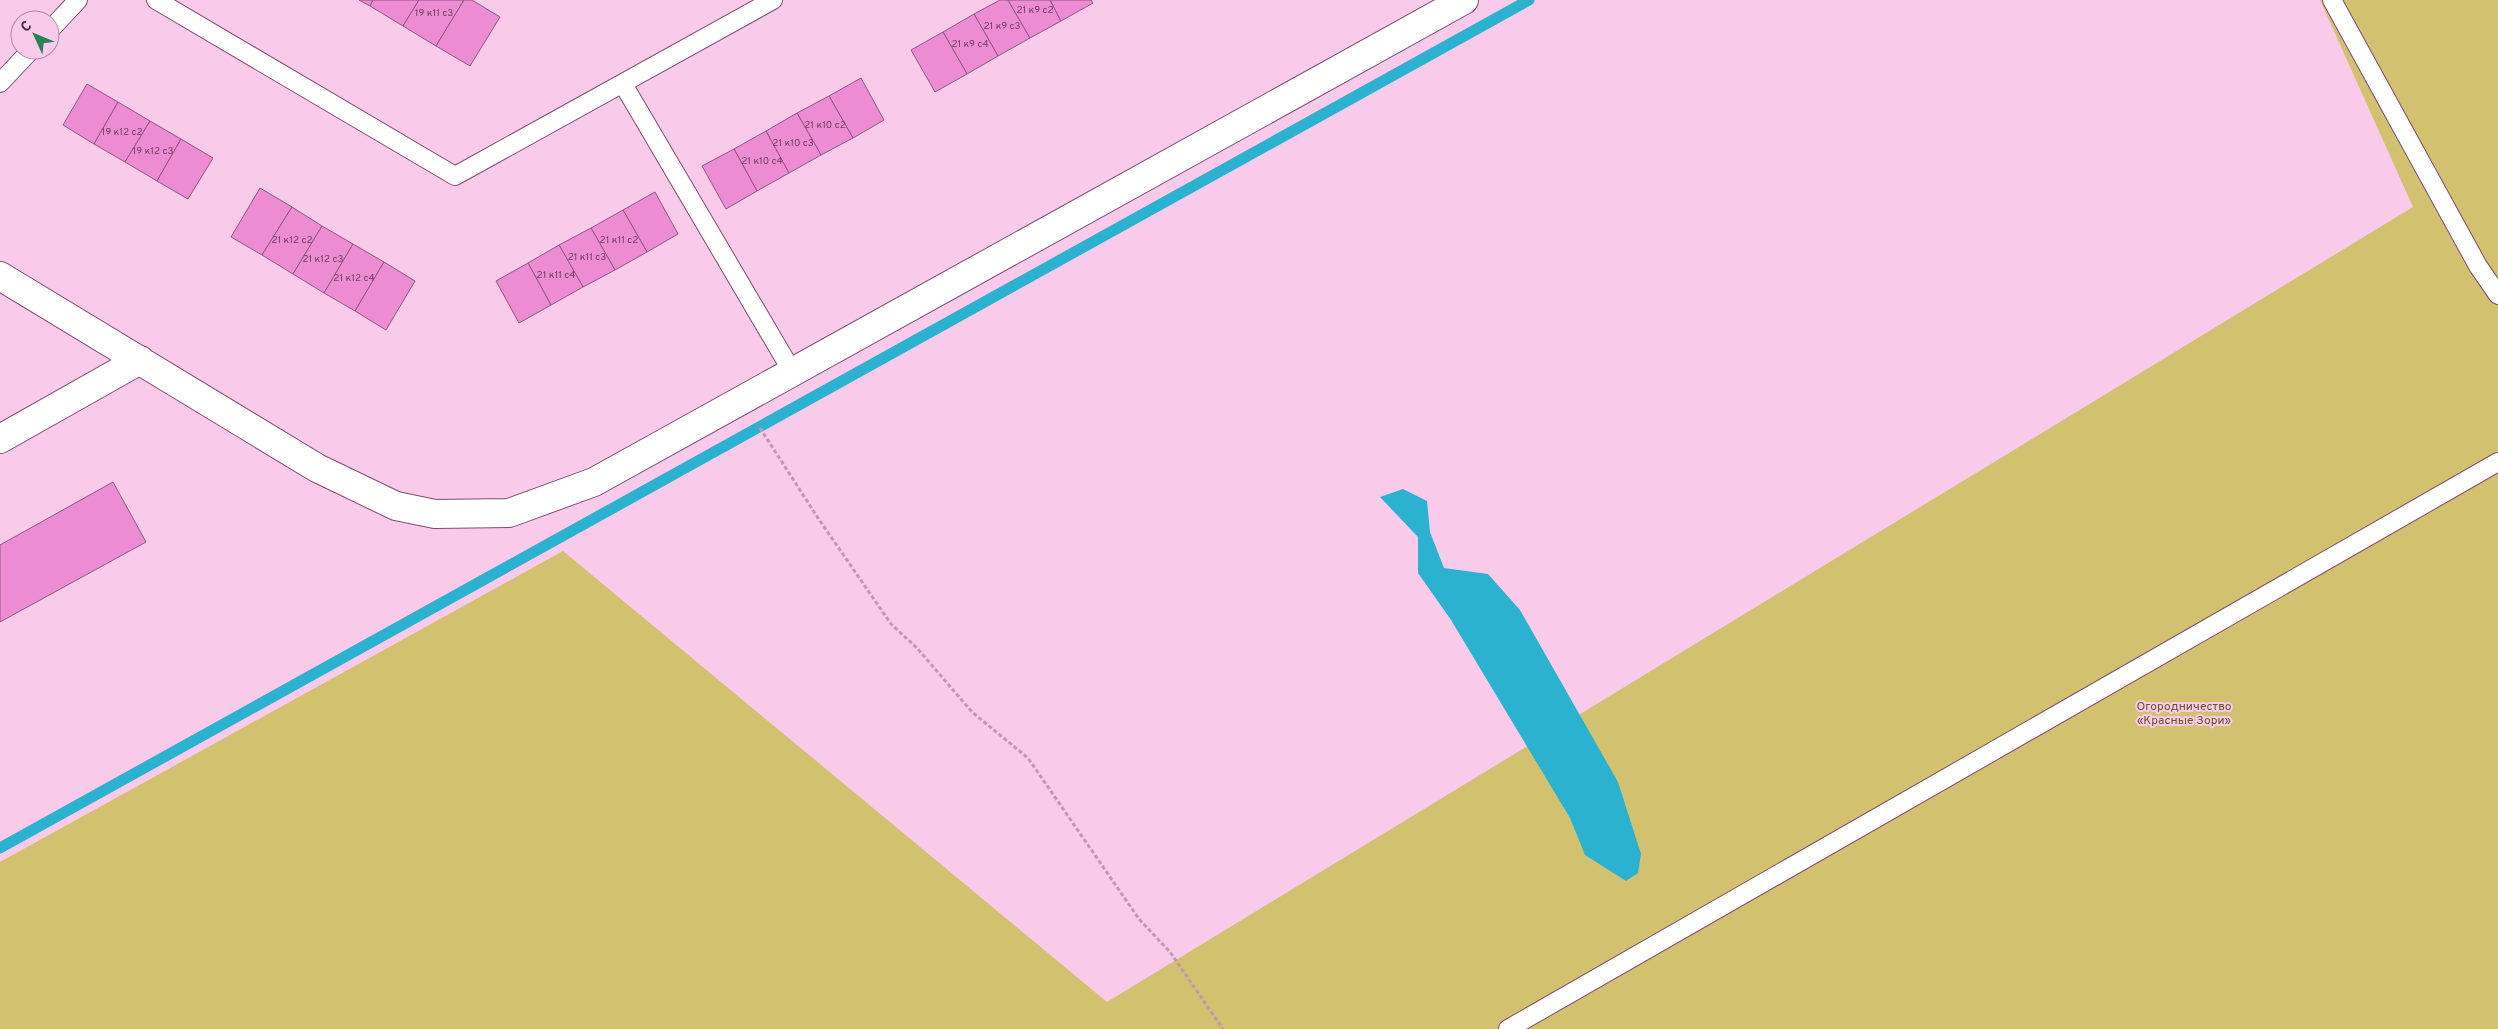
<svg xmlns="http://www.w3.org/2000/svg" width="2498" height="1029" viewBox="0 0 2498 1029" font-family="Overpass,sans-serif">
  <rect width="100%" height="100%" fill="#facaeb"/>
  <path fill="#d2c16e" d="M2320 0H2498V1029H0V862L563 551 1107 1002 2413 207Z"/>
  <path fill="#2cb2d1" d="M1403 489 1427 501 1430 532 1444 568 1488 574 1520 610 1618 782 1641 854 1638 873 1626 881 1585 855 1570 818 1451 620 1418 573V537L1380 497Z"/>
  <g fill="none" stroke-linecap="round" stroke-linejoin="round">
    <path stroke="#2cb2d1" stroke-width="11" d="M0 848 1529 0"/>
  </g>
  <g fill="#ee8cd3" stroke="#8e597f">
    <path d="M359 0H373L370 6Z"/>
    <path d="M373 0H419L403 26 370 6Z"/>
    <path d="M419 0H464L436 46 403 26Z"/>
    <path d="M464 0H472L500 17 470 66 436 46Z"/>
    <path d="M1000 0H1008L1030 38 998 56 974 14Z"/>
    <path d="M1008 0H1050L1061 21 1030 38Z"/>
    <path d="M1050 0H1091L1093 3 1061 21Z"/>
    <path d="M974 14 998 56 967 74 943 32Z"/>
    <path d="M943 32 967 74 935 92 911 50Z"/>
    <path d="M861 78 884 120 853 138 829 96Z"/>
    <path d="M87 84 118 102 94 144 63 125Z"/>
    <path d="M829 96 853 138 821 155 797 113Z"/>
    <path d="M118 102 150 121 125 162 94 144Z"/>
    <path d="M797 113 821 155 789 173 766 131Z"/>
    <path d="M150 121 181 139 157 181 125 162Z"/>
    <path d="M766 131 789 173 757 191 734 149Z"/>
    <path d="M181 139 213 158 188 199 157 181Z"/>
    <path d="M734 149 757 191 726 209 702 166Z"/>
    <path d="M260 188 292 207 262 255 231 237Z"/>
    <path d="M655 192 678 234 647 252 623 210Z"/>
    <path d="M292 207 322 226 293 274 262 255Z"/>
    <path d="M623 210 647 252 615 270 591 228Z"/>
    <path d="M322 226 353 244 324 293 293 274Z"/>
    <path d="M591 228 615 270 583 287 559 245Z"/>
    <path d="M353 244 384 262 355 311 324 293Z"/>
    <path d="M559 245 583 287 551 305 528 263Z"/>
    <path d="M384 262 415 281 386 330 355 311Z"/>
    <path d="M528 263 551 305 519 323 496 281Z"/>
    <path d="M113 482 146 542 0 622V545Z"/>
  </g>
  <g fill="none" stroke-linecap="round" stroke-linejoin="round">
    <defs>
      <g id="lane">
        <path d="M156 0 455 176 773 0"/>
        <path d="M2332 0 2478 266 2498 295"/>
        <path d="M50 30 78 0"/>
        <path d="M0 83 31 50"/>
        <path d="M623 84 793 373"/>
        <path d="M1508 1029 2498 462"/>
      </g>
      <g id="street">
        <path d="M0 276 317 468 396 506 435 514 509 513 594 482 1464 0"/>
        <path d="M0 439 140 360"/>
      </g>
    </defs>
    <use href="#lane" stroke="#804c72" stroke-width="20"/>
    <use href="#street" stroke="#804c72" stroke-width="30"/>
    <path stroke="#c098b4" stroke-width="3" stroke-dasharray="4 2.5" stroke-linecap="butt" d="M760 428 818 518 891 624 917 648 972 712 1028 758 1139 919 1170 952 1223 1029"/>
    <use href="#lane" stroke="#fff" stroke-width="18"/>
    <use href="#street" stroke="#fff" stroke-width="28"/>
  </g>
  <g text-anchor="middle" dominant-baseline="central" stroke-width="4" stroke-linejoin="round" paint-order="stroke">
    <g font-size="10" fill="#6d4362">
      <text x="1035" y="10">21 к9 с2</text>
      <text x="434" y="13">19 к11 с3</text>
      <text x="1002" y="26">21 к9 с3</text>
      <text x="970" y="44">21 к9 с4</text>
      <text x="825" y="125">21 к10 с2</text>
      <text x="122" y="132">19 к12 с2</text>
      <text x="793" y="143">21 к10 с3</text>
      <text x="153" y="151">19 к12 с3</text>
      <text x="762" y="161">21 к10 с4</text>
      <text x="292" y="240">21 к12 с2</text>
      <text x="619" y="240">21 к11 с2</text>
      <text x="587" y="257">21 к11 с3</text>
      <text x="323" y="259">21 к12 с3</text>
      <text x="556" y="275">21 к11 с4</text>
      <text x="354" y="278">21 к12 с4</text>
    </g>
    <g font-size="12" fill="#605523" stroke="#facaeb">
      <text x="2184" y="707">Огородничество<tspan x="2184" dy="14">«Красные Зори»</tspan></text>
    </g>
  </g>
  <g transform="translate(35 35) rotate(314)"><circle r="24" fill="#facaeb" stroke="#b08aa5"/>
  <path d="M0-4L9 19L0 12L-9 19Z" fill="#2a8257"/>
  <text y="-8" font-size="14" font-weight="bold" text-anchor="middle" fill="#422b3c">С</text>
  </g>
</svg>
